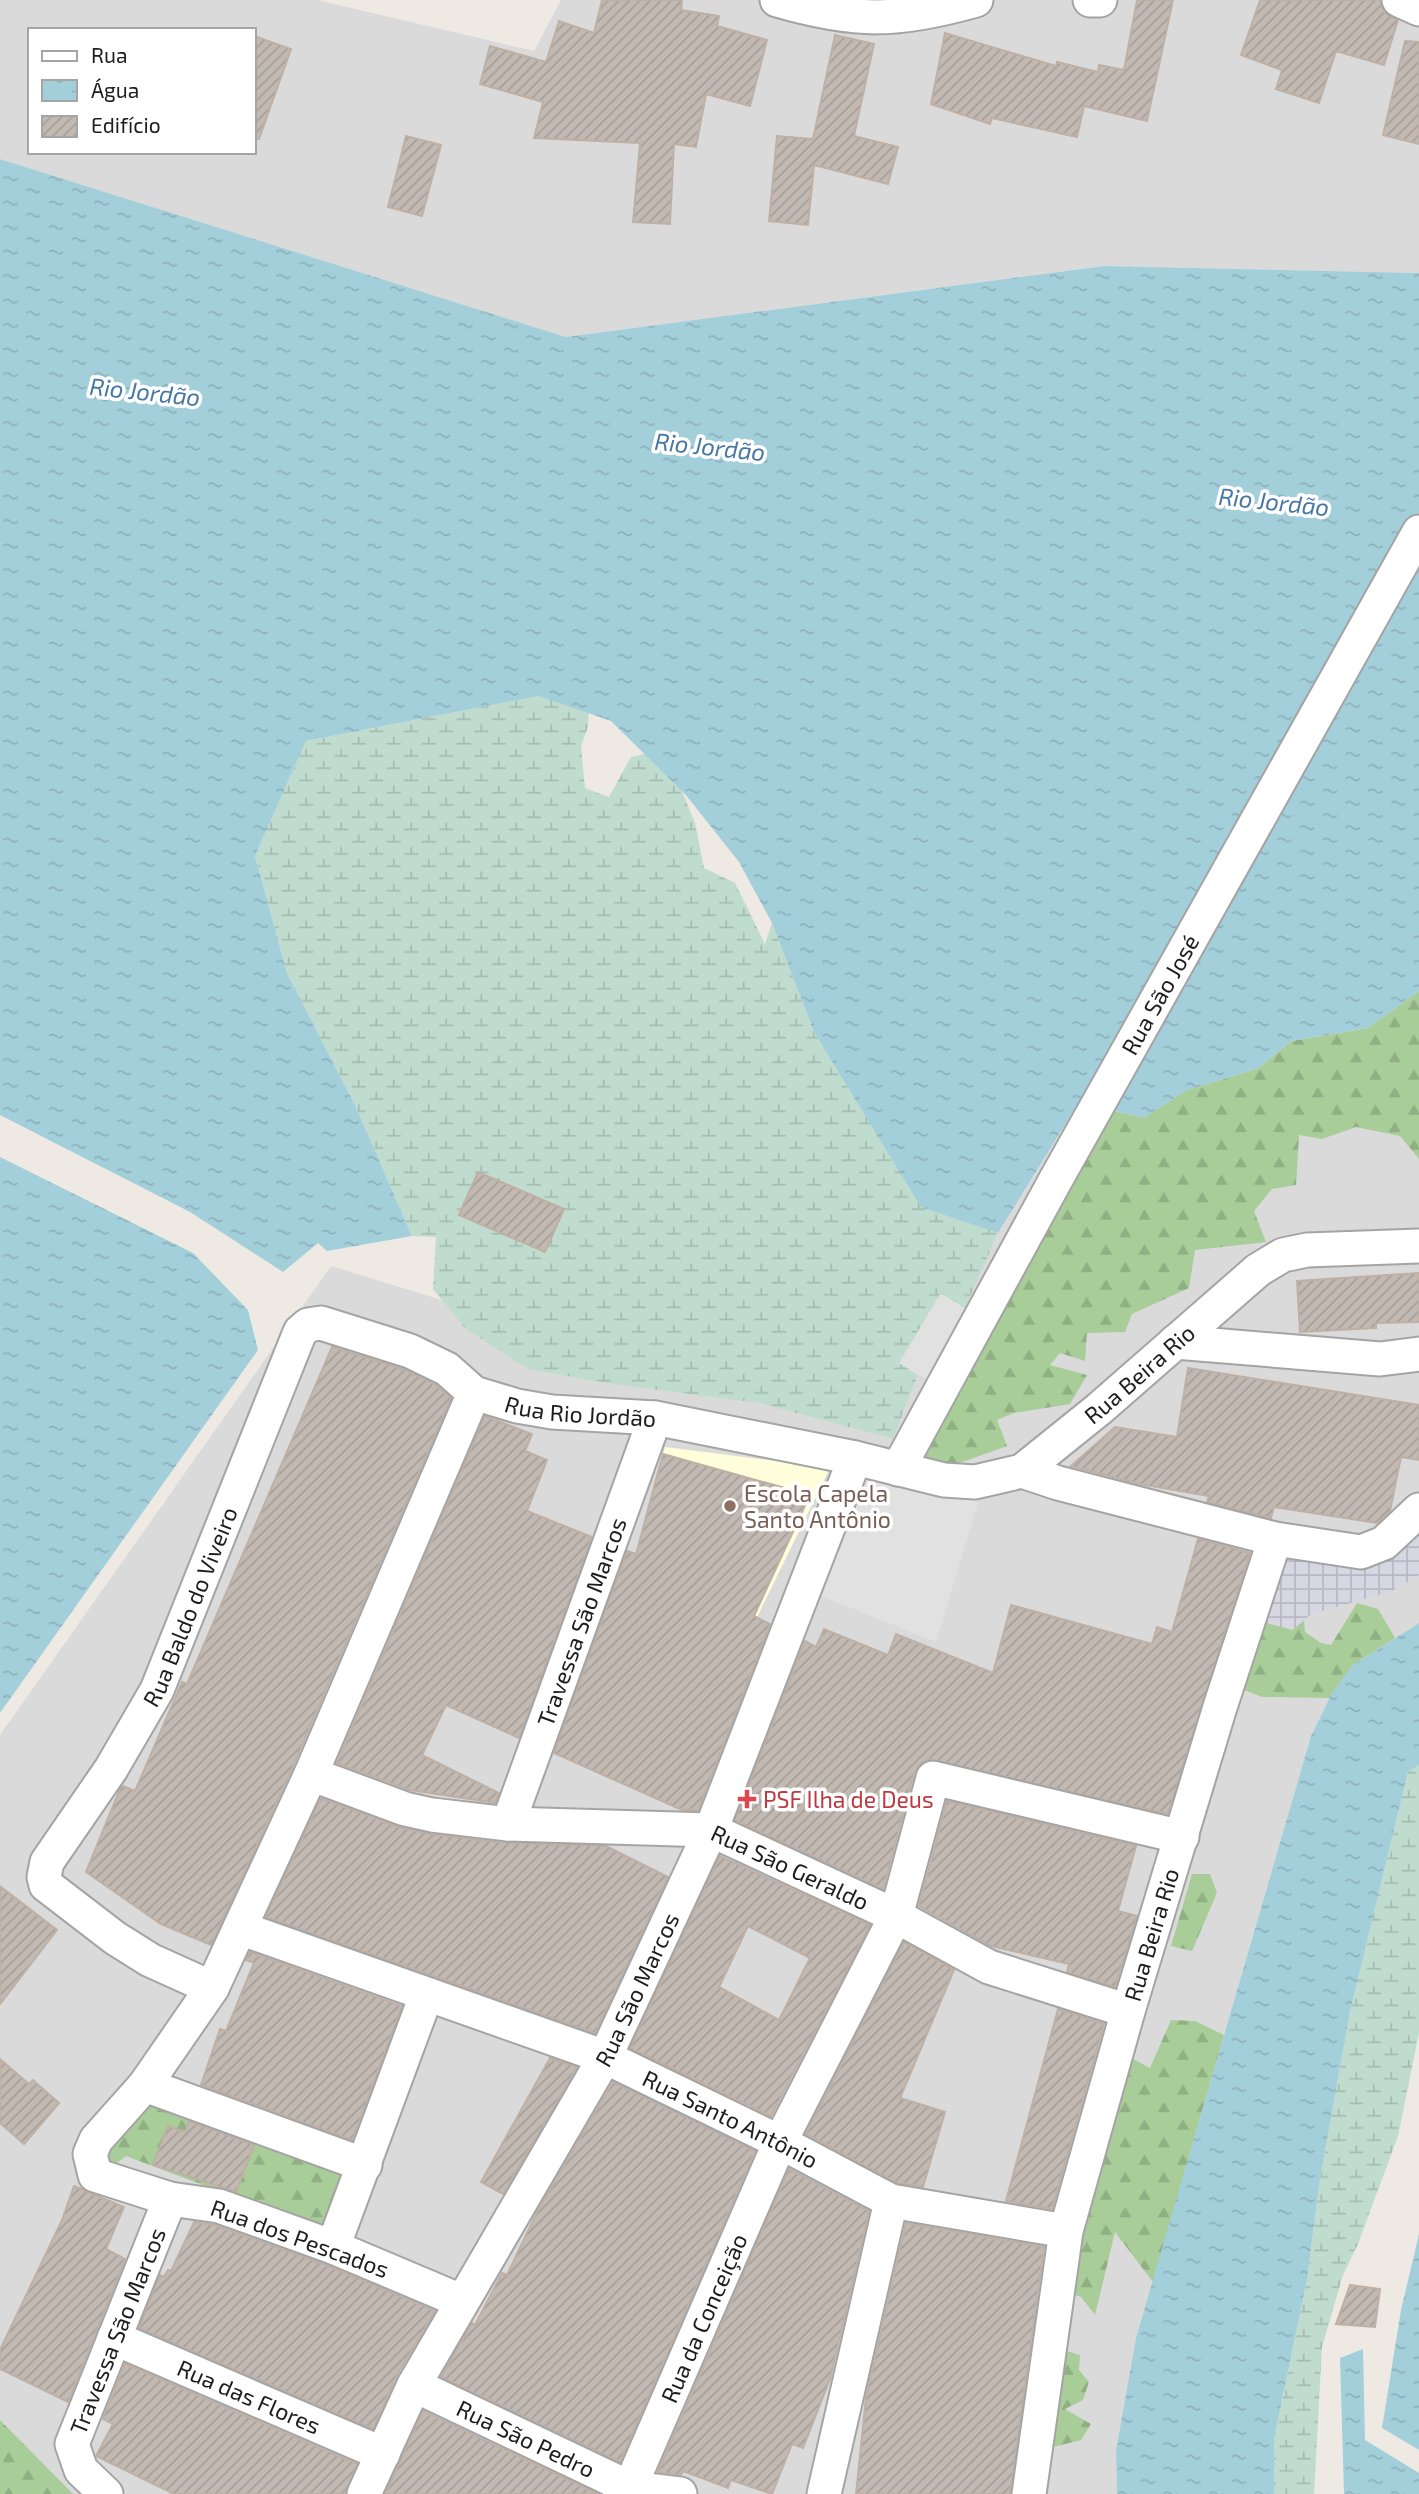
<svg xmlns="http://www.w3.org/2000/svg" width="1419" height="2494" viewBox="0 0 1419 2494" font-family="'Exo 2',sans-serif">
  <defs>
    <pattern id="forest-firs" width="22" height="20" patternUnits="userSpaceOnUse" patternTransform="scale(1.75)"><rect width="22" height="20" fill="#a8cd98"/><path d="M5 1l3.5 6h-7zM16 11l3.5 6h-7z" fill="#90b083"/></pattern>
    <pattern id="wetland-marsh" width="20" height="14" patternUnits="userSpaceOnUse" patternTransform="scale(1.75)"><rect width="20" height="14" fill="#c0dcce"/><path d="M1 5h8M5 5V1M11 12h8M15 12V8" fill="none" stroke="#a5bcb0"/></pattern>
    <pattern id="plaza-grid" width="8" height="8" patternUnits="userSpaceOnUse" patternTransform="scale(1.75)"><rect width="8" height="8" fill="#d7d7e4"/><path d="M0 4h8M4 0v8" fill="none" stroke="#b8b8c3"/></pattern>
    <pattern id="water-ripples" width="26" height="14" patternUnits="userSpaceOnUse" patternTransform="scale(1.75)"><rect width="26" height="14" fill="#a3cfdb"/><path d="M2 4q2-2 4 0t4 0M15 11q2-2 4 0t4 0" fill="none" stroke="#8cb1bc"/></pattern>
    <pattern id="building-hatch" width="6" height="6" patternUnits="userSpaceOnUse" patternTransform="scale(1.75)"><rect width="6" height="6" fill="#c2b9b2"/><path d="M-1 1l2-2M0 6l6-6M5 7l2-2" fill="none" stroke="#a69f99"/></pattern>
  </defs>
  <rect width="100%" height="100%" fill="#eeeae3"/>
  <g fill="#dbdada" fill-rule="evenodd">
    <path d="M0 0H317L534 51 561 0H1419V273L1104 266 566 337 0 159ZM30 30H254V152H30Z"/>
    <path d="M1419 991V1623L1353 1665 1332 1693 1311 1736 1136 2338 1116 2450 1117 2494H72L0 2422V1735L331 1266 893 1439 918 1375 998 1233 1079 1102 1368 1028Z"/>
  </g>
  <path fill="#fefedb" d="M665 1447 830 1468 757 1617 638 1544Z"/>
  <g fill="url(#forest-firs)">
    <path d="M1419 991V1159L1400 1136 1356 1127 1322 1139 1299 1135 1296 1185 1272 1189 1254 1211 1266 1242 1195 1250 1189 1288 1132 1314 1125 1332 1087 1333 1085 1361 1060 1353 1050 1365 1087 1375 1070 1404 1014 1413 997 1420 1007 1446 957 1464 912 1462 1106 1109 1144 1118 1185 1091 1259 1068 1291 1041 1368 1028Z"/>
    <path d="M1268 1584 1302 1595 1305 1632 1321 1643 1331 1645 1357 1603 1378 1609 1395 1638 1353 1665 1330 1698 1262 1697 1237 1687Z"/>
    <path d="M1192 1874H1210L1217 1893 1192 1951 1171 1946Z"/>
    <path d="M1171 2020 1195 2021 1224 2035 1153 2282 1115 2232 1095 2315 1081 2297 1066 2292 1124 2054 1150 2068Z"/>
    <path d="M146 2091 347 2166 323 2239 237 2198 126 2156 110 2168 106 2141Z"/>
    <path d="M1056 2348 1080 2355 1079 2370 1089 2382 1083 2400 1065 2409 1091 2424 1081 2440 1042 2450Z"/>
    <path d="M0 2420 73 2494H0Z"/>
  </g>
  <g fill="url(#wetland-marsh)">
    <path d="M575 689 590 695 588 727 581 746 585 788 609 797 631 757 665 749 695 823 704 868 735 883 765 944 772 923 814 1032 921 1206 998 1233 965 1308 941 1294 900 1363 918 1375 893 1439 759 1403 613 1384 528 1369 465 1328 433 1289 436 1237 412 1236 356 1107 287 973 255 856 306 741Z"/>
    <path d="M1419 1765V2033L1398 2136 1358 2244 1343 2275 1322 2347 1314 2494H1274V2439L1307 2280 1320 2179 1350 2012 1408 1772Z"/>
  </g>
  <g fill="#e1e1e1">
    <path d="M940 1294 981 1318 942 1389 899 1363Z"/>
    <path d="M859 1467 964 1490 978 1503 936 1642 809 1591Z"/>
  </g>
  <path fill="url(#plaza-grid)" d="M1419 1523V1575L1390 1592 1311 1614 1293 1630 1266 1623 1287 1556Z"/>
  <g fill="url(#water-ripples)">
    <path d="M0 159 566 337 1104 266 1419 273V991L1368 1028 1291 1041 1259 1068 1185 1091 1144 1118 1079 1102 998 1233 921 1207 814 1032 772 923 739 862 685 794 611 721 539 696 306 741 255 856 287 973 356 1107 412 1236 327 1251 318 1243 283 1272 190 1212 0 1115Z"/>
    <path d="M0 1157 193 1253 248 1310 258 1350 0 1713Z"/>
    <path d="M1419 1623V1765L1408 1772 1350 2012 1320 2179 1307 2280 1274 2439V2494H1117L1116 2450 1136 2338 1311 1736 1332 1693 1353 1665Z"/>
    <path d="M1419 2234V2450L1382 2428 1401 2310Z"/>
    <path d="M1363 2349 1365 2440 1419 2473V2494H1344L1340 2358Z"/>
  </g>
  <g fill="url(#building-hatch)" stroke="#bfb0a5" stroke-width="2" fill-rule="evenodd">
    <path d="M602 0H682L681 10 719 16 717 26 767 40 750 106 706 94 696 147 674 144 670 224 633 222 640 143 534 138 543 102 480 84 490 46 546 62 559 21 594 33Z"/>
    <path d="M1137 0H1173L1147 121 1084 106 1077 137 992 118 990 124 931 104 945 33 1056 66 1057 62 1098 72 1099 65 1124 70Z"/>
    <path d="M1260 0H1380L1384 12 1398 20 1384 65 1336 51 1319 103 1276 89 1282 70 1241 55Z"/>
    <path d="M835 35 874 44 854 136 898 147 888 184 814 165 808 225 769 221 777 136 813 139Z"/>
    <path d="M254 36 291 49 259 139H254Z"/>
    <path d="M1405 41 1419 42V144L1383 135Z"/>
    <path d="M406 136 441 145 422 216 388 207Z"/>
    <path d="M478 1172 564 1209 545 1252 459 1215Z"/>
    <path d="M1419 1273V1322L1376 1323V1328L1300 1332 1297 1281Z"/>
    <path d="M332 1347 403 1369 436 1385 451 1398 293 1766 211 1945 161 1924 86 1872 120 1789 123 1786 135 1791 182 1682 187 1684Z"/>
    <path d="M1188 1368 1419 1405V1460L1401 1457 1390 1511 1377 1523 1274 1507 1271 1518 1207 1502 1209 1496 1140 1484 1071 1466 1115 1427 1177 1437Z"/>
    <path d="M485 1416 532 1434 525 1451 547 1460 527 1511 592 1537 519 1738 446 1705 422 1755 499 1793 495 1803 410 1790 337 1763Z"/>
    <path d="M663 1454 810 1495 754 1616 770 1624 698 1810H682L554 1753 627 1551 636 1554Z"/>
    <path d="M1198 1539 1250 1553 1168 1814 928 1759 920 1764 914 1773 883 1889 735 1820 805 1641 816 1647 824 1629 888 1655 896 1634 993 1673 1011 1605 1152 1644 1157 1627 1172 1632Z"/>
    <path d="M321 1798 398 1827 430 1834 507 1843 606 1846 668 1877 595 2033 266 1917Z"/>
    <path d="M947 1801 1136 1846 1118 1911 1137 1916 1115 1987 1067 1972 1069 1964 991 1946 919 1906Z"/>
    <path d="M720 1856 870 1925 771 2116 630 2048ZM748 1926 810 1958 779 2020 719 1987Z"/>
    <path d="M0 1886 57 1930 0 2004Z"/>
    <path d="M904 1942 954 1970 900 2098 945 2112 923 2187 897 2183 806 2134Z"/>
    <path d="M250 1952 402 2006 352 2140 201 2085 220 2029 226 2031 254 1963 246 1960Z"/>
    <path d="M1058 2009 1104 2024 1052 2209 1006 2201Z"/>
    <path d="M550 2058 577 2067 503 2194 481 2182Z"/>
    <path d="M0 2059 29 2084 33 2080 59 2103 24 2144 0 2123Z"/>
    <path d="M613 2082 755 2151 620 2462 441 2377 472 2323 475 2325 502 2273 507 2275 536 2214Z"/>
    <path d="M189 2121 254 2145 236 2192 153 2165 168 2126 185 2132Z"/>
    <path d="M789 2169 869 2211 830 2379 803 2448 792 2444 772 2494 731 2480 728 2488 683 2471 681 2475 658 2472Z"/>
    <path d="M74 2186 124 2207 106 2249 125 2259 68 2402 0 2369V2350L62 2220Z"/>
    <path d="M194 2222 214 2225 326 2265 435 2311 397 2375 373 2429 139 2328 160 2275 164 2277 168 2270 171 2271Z"/>
    <path d="M906 2223 1044 2247 1010 2494H856L866 2398Z"/>
    <path d="M1350 2285 1380 2289 1375 2327 1336 2324Z"/>
    <path d="M125 2364 357 2464 345 2494H174L96 2456 113 2424 103 2419Z"/>
    <path d="M423 2411 598 2494H385Z"/>
  </g>
  <g fill="none" stroke-linecap="round" stroke-linejoin="round">
    <defs>
      <g id="street">
        <path d="M777 0C856 23 898 22 976 0"/>
        <path d="M1090 0H1100"/>
        <path d="M1399 0 1419 9"/>
        <path d="M1175 1342 1380 1359 1419 1354"/>
        <path id="s1" d="M898 1469 1055 1181 1419 532"/>
        <path d="M1022 1471 1058 1483 1275 1539"/>
        <path id="s2" d="M311 1774 405 1809 432 1815 508 1824 711 1830 896 1916 989 1967 1128 2011"/>
        <path id="s3" d="M508 1824 655 1418"/>
        <path id="s4" d="M240 1928 605 2057 780 2142 891 2201 1066 2231"/>
        <path id="s5" d="M212 1988 150 1960 115 1938 46 1885 44 1877 47 1862 111 1769 157 1690 300 1332 308 1325 321 1323 410 1351 447 1369 474 1393 517 1406 552 1412 655 1418 855 1458 944 1480 975 1482 1022 1471 1099 1409 1258 1270 1283 1255 1307 1250 1419 1246"/>
        <path d="M145 2085 365 2165"/>
        <path d="M333 2247 426 1996"/>
        <path d="M461 2301 333 2247 219 2206 170 2199 95 2175 90 2154 96 2140 145 2085 212 1988 311 1774 474 1393"/>
        <path id="s6" d="M114 2338 383 2454"/>
        <path id="s7" d="M414 2385 630 2488 680 2494"/>
        <path id="s8" d="M106 2494 81 2470 72 2444 170 2199"/>
        <path id="s9" d="M364 2494 414 2385 605 2057 711 1830 855 1458"/>
        <path id="s10" d="M627 2494 780 2142 896 1916 933 1778 1182 1837"/>
        <path d="M824 2494 891 2201"/>
        <path id="s11" d="M1029 2494 1066 2231 1128 2011 1220 1707 1275 1539 1361 1552 1384 1543 1419 1510"/>
      </g>
    </defs>
    <use href="#street" stroke="#a4a4a4" stroke-width="37"/>
    <use href="#street" stroke="#fff" stroke-width="33"/>
  </g>
  <circle fill="#8d6e63" stroke="#fff" stroke-width="2.5" cx="730" cy="1506" r="7"/>
  <path fill="#e0444e" stroke="#fff" stroke-width="2.5" d="M743.5 1788.5h7v7h7v7h-7v7h-7v-7h-7v-7h7z"/>
  <g text-anchor="middle" dominant-baseline="central" stroke-width="7" stroke-linejoin="round" paint-order="stroke">
    <g font-size="23" fill="#1d1d1d" stroke="#fff">
      <text stroke="none"><textPath href="#s1" startOffset="542">Rua São José</textPath></text>
      <text stroke="none"><textPath href="#s5" startOffset="1715">Rua Beira Rio</textPath></text>
      <text stroke="none"><textPath href="#s5" startOffset="1113">Rua Rio Jordão</textPath></text>
      <text stroke="none"><textPath href="#s5" startOffset="514">Rua Baldo do Viveiro</textPath></text>
      <text stroke="none"><textPath href="#s3" startOffset="215">Travessa São Marcos</textPath></text>
      <text stroke="none"><textPath href="#s2" startOffset="495">Rua São Geraldo</textPath></text>
      <text stroke="none"><textPath href="#s11" startOffset="574">Rua Beira Rio</textPath></text>
      <text stroke="none"><textPath href="#s9" startOffset="574">Rua São Marcos</textPath></text>
      <text stroke="none"><textPath href="#s4" startOffset="527">Rua Santo Antônio</textPath></text>
      <text transform="translate(300 2238) rotate(20)">Rua dos Pescados</text>
      <text stroke="none"><textPath href="#s10" startOffset="192">Rua da Conceição</textPath></text>
      <text stroke="none"><textPath href="#s8" startOffset="184">Travessa São Marcos</textPath></text>
      <text stroke="none"><textPath href="#s6" startOffset="147">Rua das Flores</textPath></text>
      <text stroke="none"><textPath href="#s7" startOffset="124">Rua São Pedro</textPath></text>
    </g>
    <g font-size="23" fill="#785e54" stroke="#fff" text-anchor="start">
      <text x="744" y="1493">Escola Capela<tspan x="744" dy="26">Santo Antônio</tspan></text>
    </g>
    <g font-size="23" fill="#be3a42" stroke="#fff" text-anchor="start">
      <text x="763" y="1799">PSF Ilha de Deus</text>
    </g>
    <g font-size="24" font-style="italic" fill="#4877a2" stroke="#fff">
      <text transform="translate(145 391) rotate(6)">Rio Jordão</text>
      <text transform="translate(710 446) rotate(6)">Rio Jordão</text>
      <text transform="translate(1274 501) rotate(6)">Rio Jordão</text>
    </g>
  </g>
  <rect x="28" y="28" width="228" height="126" fill="#ffffff" stroke="#a5a5a5" stroke-width="2"/>
  <rect x="42" y="51" width="35" height="10" fill="#ffffff" stroke="#a5a5a5" stroke-width="2"/>
  <text x="91" y="63" font-size="21" fill="#1d1d1d">Rua</text>
  <rect x="42" y="80" width="35" height="21" fill="url(#water-ripples)" stroke="#a5a5a5" stroke-width="2"/>
  <text x="91" y="98" font-size="21" fill="#1d1d1d">Água</text>
  <rect x="42" y="116" width="35" height="21" fill="url(#building-hatch)" stroke="#a5a5a5" stroke-width="2"/>
  <text x="91" y="133" font-size="21" fill="#1d1d1d">Edifício</text>
</svg>
